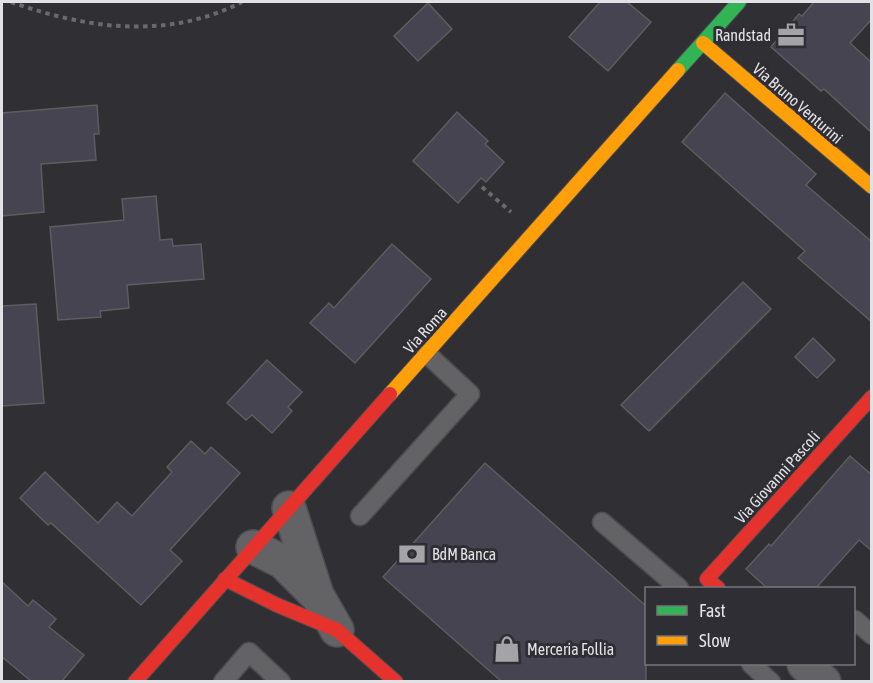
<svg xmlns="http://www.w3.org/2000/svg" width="873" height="683" viewBox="0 0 873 683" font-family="'Asap Condensed',sans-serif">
  <rect width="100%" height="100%" fill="#302f33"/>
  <g fill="#474451" stroke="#5d5c5f" stroke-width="1.5">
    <path d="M600 2H627L651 22 608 71 569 37Z"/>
    <path d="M814 2H872V19L850 43 872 63V133L824 89 821 91 771 47 799 14 802 16Z"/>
    <path d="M428 3 452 29 418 61 394 36Z"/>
    <path d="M725 93 816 174 806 185 872 242V322L798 258 805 251 682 142Z"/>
    <path d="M97 105 99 134H94L96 160 41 164 44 212 2 216V113Z"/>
    <path d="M457 112 488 141 485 144 504 162 486 182 481 178 458 203 413 161Z"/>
    <path d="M156 196 160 240 172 239 173 246 201 244 204 279 127 285 129 308 100 311 101 317 58 320 50 227 124 220 122 199Z"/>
    <path d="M392 244 431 279 355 363 310 323 329 303 334 308Z"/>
    <path d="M743 282 771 309 649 431 621 405Z"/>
    <path d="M36 304 44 403 2 406V306Z"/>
    <path d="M813 338 835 360 817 378 795 357Z"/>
    <path d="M267 360 302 392 288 407 292 411 272 433 252 415 246 420 227 403Z"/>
    <path d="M191 441 205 454 211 447 240 473 170 550 182 561 141 605 51 523 48 525 20 498 45 472 98 523 117 502 132 516 172 472 167 467Z"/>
    <path d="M850 456 872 475V551L859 540 816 588H767L746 569 769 544 771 546Z"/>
    <path d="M485 463 646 606V681H501L383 577Z"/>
    <path d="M2 582 28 606 33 600 56 619 49 627 84 655 62 681H31L2 657Z"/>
  </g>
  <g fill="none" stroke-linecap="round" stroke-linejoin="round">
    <defs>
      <g id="lane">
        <path d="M360 516 470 394 426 353"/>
        <path d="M602 522 679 588"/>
        <path d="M854 621 855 620 872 635"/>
        <path d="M751 664 771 682"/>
        <path d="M223 682 249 652 281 682"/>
      </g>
      <g id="street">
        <path d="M289 508 317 595 337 630"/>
        <path d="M253 547 283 562 313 592"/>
        <path d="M804 664 824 682"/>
      </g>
      <path id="fast" d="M678 70 739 2"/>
      <g id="slow">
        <path d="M703 43 872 187"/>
        <path d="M390 394 678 70"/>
      </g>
      <g id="jam">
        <path d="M225 579 277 605 337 630 396 682"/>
        <path d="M718 588 707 579 872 397"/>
        <path d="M135 682 390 394"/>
      </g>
    </defs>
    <use href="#lane" stroke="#4d4c4f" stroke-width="21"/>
    <use href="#street" stroke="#4d4c4f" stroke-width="36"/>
    <use href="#fast" stroke="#4d4c4f" stroke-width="16"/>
    <use href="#slow" stroke="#4d4c4f" stroke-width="16"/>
    <use href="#jam" stroke="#4d4c4f" stroke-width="16"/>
    <g stroke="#6a696c" stroke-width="4" stroke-dasharray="4.5 4.5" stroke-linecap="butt">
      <path d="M11 2C87 29 168 40 242 2"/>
      <path d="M482 187 511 212"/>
    </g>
    <use href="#lane" stroke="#636265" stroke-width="18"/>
    <use href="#street" stroke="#636265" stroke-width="33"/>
    <use href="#fast" stroke="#30b455" stroke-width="14"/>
    <use href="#slow" stroke="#ff9f0a" stroke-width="14"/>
    <use href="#jam" stroke="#e5322d" stroke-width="14"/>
  </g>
  <defs>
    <symbol id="office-bare" viewBox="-9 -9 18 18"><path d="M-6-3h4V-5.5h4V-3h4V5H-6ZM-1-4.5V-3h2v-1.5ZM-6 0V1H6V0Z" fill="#a4a3a7" stroke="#2f2e34" stroke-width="2.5" paint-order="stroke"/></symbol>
    <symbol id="bank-bare" viewBox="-9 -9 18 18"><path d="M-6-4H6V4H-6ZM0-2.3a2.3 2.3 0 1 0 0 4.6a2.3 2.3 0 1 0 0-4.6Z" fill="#a4a3a7" stroke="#2f2e34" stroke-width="2.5" paint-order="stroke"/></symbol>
    <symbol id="shop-bare" viewBox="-9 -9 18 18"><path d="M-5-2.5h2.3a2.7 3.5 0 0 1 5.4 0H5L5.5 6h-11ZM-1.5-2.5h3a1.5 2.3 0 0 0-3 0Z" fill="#a4a3a7" stroke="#2f2e34" stroke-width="2.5" paint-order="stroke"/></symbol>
  </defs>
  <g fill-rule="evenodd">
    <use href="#office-bare" x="772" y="16" width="38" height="38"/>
    <use href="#bank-bare" x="393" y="535" width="38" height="38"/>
    <use href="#shop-bare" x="488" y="630" width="38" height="38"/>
  </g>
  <g text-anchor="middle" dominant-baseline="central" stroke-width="6" stroke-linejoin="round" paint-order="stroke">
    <g font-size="16" fill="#e2e2e6" stroke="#2f2e34" text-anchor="start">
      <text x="771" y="35" text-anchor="end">Randstad</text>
      <text x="432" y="554">BdM Banca</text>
      <text x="527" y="649">Merceria Follia</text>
    </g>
    <g font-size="16" fill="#e2e2e6" stroke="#2f2e34">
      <text transform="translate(798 103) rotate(41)">Via Bruno Venturini</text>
      <text transform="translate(425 330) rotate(-48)">Via Roma</text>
      <text transform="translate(777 477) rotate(-48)">Via Giovanni Pascoli</text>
    </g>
  </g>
  <rect width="873" height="683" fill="none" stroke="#e2e2e6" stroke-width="6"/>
  <rect x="645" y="587" width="210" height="78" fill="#2f2e34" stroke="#77767b" stroke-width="1.5"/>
  <rect x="657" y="606" width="30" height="9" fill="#30b455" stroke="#77767b" stroke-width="1.5"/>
  <text x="699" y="617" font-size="18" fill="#e2e2e6">Fast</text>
  <rect x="657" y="636" width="30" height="9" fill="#ff9f0a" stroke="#77767b" stroke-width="1.5"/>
  <text x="699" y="647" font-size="18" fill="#e2e2e6">Slow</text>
</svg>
